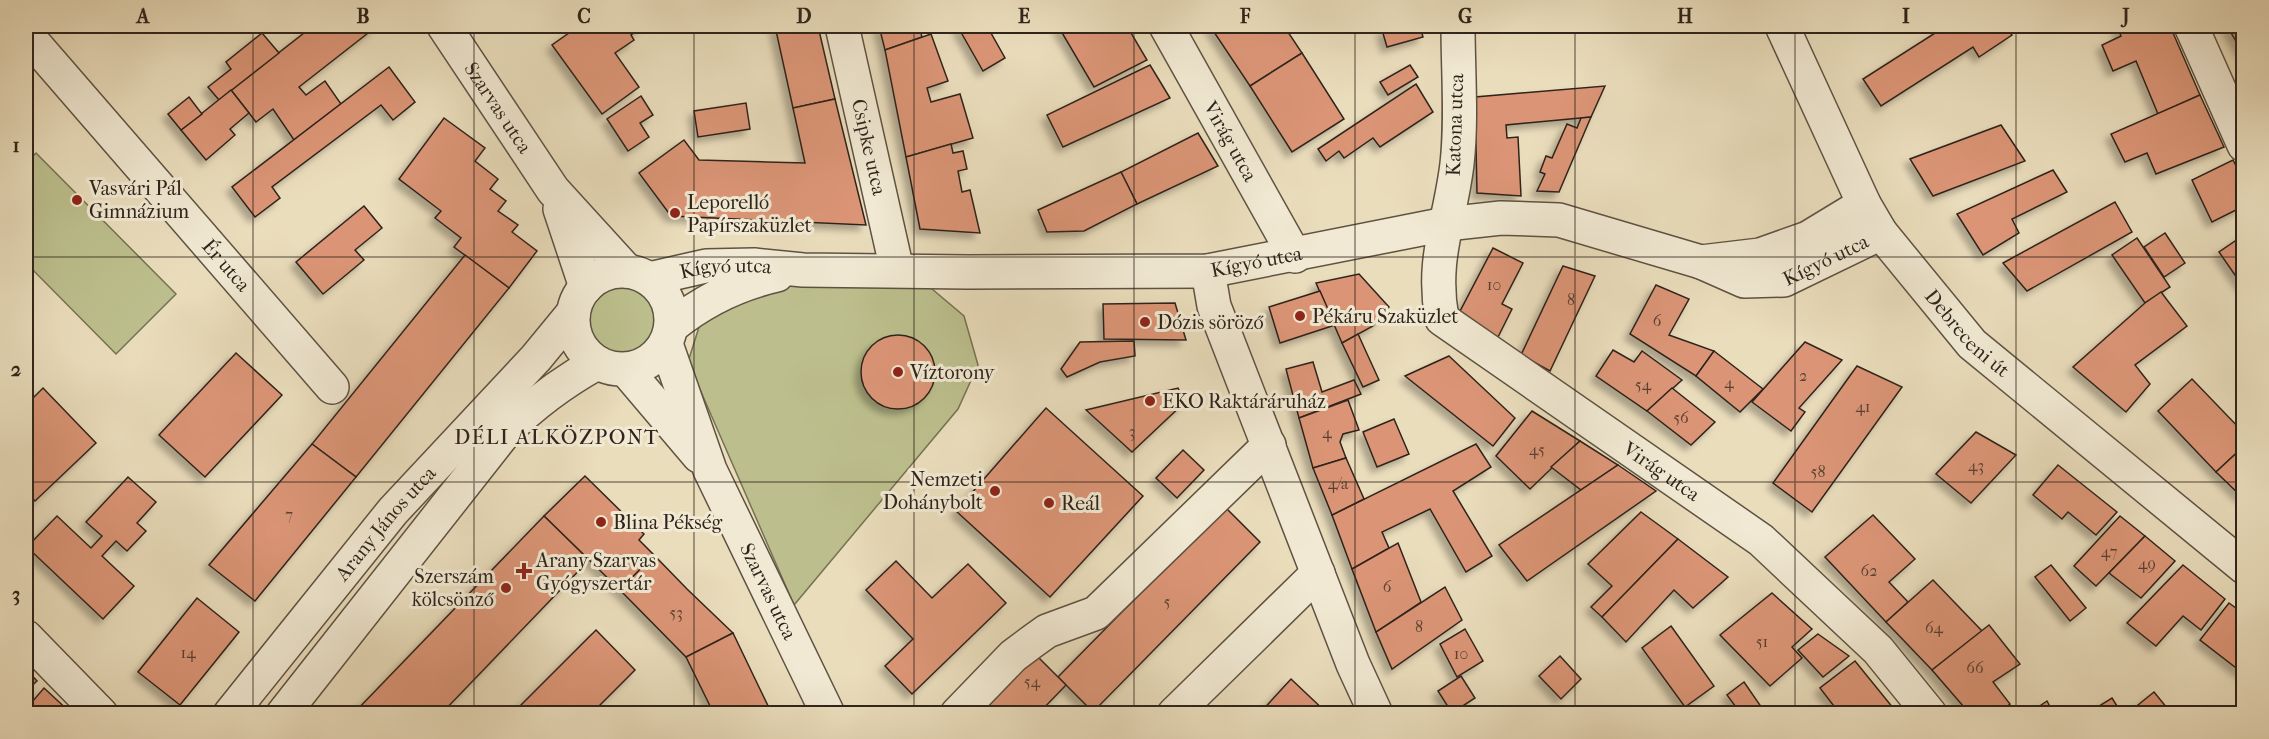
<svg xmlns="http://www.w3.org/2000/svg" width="2269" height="739" viewBox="0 0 2269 739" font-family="'IM FELL French Canon',serif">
  <defs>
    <filter id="shadow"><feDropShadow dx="-5.5" dy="5.5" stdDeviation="3" flood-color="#0004"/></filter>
  </defs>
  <rect width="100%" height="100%" fill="#eaddbc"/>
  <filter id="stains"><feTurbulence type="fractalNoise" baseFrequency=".00333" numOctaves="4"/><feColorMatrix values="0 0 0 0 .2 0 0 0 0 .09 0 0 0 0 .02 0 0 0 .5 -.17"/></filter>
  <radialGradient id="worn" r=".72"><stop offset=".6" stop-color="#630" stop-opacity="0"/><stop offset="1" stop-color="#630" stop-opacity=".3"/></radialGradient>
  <g fill="#bcbf8d" stroke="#767254" stroke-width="1.5">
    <path d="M36 153 176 294 116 354 26 263V163Z"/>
    <path d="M919 278 964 316 978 365 958 409 794 605 688 362 711 289Z"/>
    <circle cx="623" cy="319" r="35"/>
  </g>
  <g fill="#db9576" stroke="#2f241b" stroke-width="1.5" filter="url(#shadow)">
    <path d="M313 26H377L299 87 306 95 325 81 341 104 294 140 273 109 256 122 231 90Z"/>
    <path d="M579 26H644L631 35 634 40 615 53 639 87 602 114 552 45Z"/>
    <path d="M775 26H818L835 99 793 108Z"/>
    <path d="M879 26H919L922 37 885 50Z"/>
    <path d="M961 26H987L1005 58 983 71 958 27Z"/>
    <path d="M1058 26H1127L1147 60 1094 87Z"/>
    <path d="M1210 26H1284L1302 53 1250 86Z"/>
    <path d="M1396 26H1420L1423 37 1387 47 1382 30Z"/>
    <path d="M1946 26H2006L2012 35 1979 57 1973 47 1881 106 1863 79Z"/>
    <path d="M2117 26H2170L2200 95 2158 114 2136 61 2113 71 2102 45 2121 36Z"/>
    <path d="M2227 26H2244V55Z"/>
    <path d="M262 33 279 53 219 100 208 87 231 69 226 62Z"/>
    <path d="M931 34 948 81 927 88 931 102 960 94 973 138 906 157 885 50Z"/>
    <path d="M1302 53 1344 119 1292 152 1250 86Z"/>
    <path d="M1150 65 1170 98 1063 147 1047 115Z"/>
    <path d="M1410 65 1418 77 1388 95 1380 82Z"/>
    <path d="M389 67 415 102 393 120 381 105 272 187 280 198 255 217 232 187Z"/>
    <path d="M1416 84 1433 112 1380 147 1373 138 1344 158 1339 151 1326 161 1318 149Z"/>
    <path d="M1605 86 1591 117 1506 125 1507 138 1518 137 1521 196 1477 193 1475 97Z"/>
    <path d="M231 90 249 113 230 129 235 135 206 160 181 130Z"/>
    <path d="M2200 95 2224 147 2156 174 2147 153 2125 162 2111 134Z"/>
    <path d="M641 96 653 115 640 123 649 137 628 151 607 119Z"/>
    <path d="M189 97 202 114 181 130 168 114Z"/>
    <path d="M835 99 866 225 671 216 639 173 684 140 699 160 805 163 793 108Z"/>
    <path d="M746 103 750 129 698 137 694 111Z"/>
    <path d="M1591 117 1559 192 1537 191 1545 174 1540 172 1546 156 1552 158 1567 124 1577 128 1581 118Z"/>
    <path d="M444 118 485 148 475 161 498 179 490 189 506 201 498 211 518 225 512 232 537 251 509 288 454 247 461 238 435 218 441 211 399 179Z"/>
    <path d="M2001 125 2025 161 1933 196 1910 159Z"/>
    <path d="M1198 133 1218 166 1137 204 1121 172Z"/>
    <path d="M951 144 953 153 963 151 967 169 958 171 962 192 970 190 980 233 920 229 906 157Z"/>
    <path d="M2233 160 2244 181V206L2212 222 2192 180Z"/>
    <path d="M2053 170 2067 192 2012 219 2019 233 1983 255 1957 214Z"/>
    <path d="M1121 172 1137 204 1084 231 1047 232 1038 210Z"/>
    <path d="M2115 202 2132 232 2027 291 2003 263Z"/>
    <path d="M364 206 382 228 355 250 364 260 323 294 296 262Z"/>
    <path d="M2165 233 2185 263 2164 277 2144 247Z"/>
    <path d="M2244 235V288L2219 252Z"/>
    <path d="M2137 238 2170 287 2145 303 2112 255Z"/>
    <path d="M1493 248 1523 263 1502 304 1512 309 1497 339 1457 317Z"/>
    <path d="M465 255 509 288 356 477 312 444Z"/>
    <path d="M1563 266 1595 276 1550 371 1521 355Z"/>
    <path d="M1359 274 1389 307 1373 326 1342 343 1316 283Z"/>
    <path d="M1656 285 1689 299 1669 335 1714 351 1696 376 1630 334Z"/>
    <path d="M1320 291 1335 325 1280 343 1269 307Z"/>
    <path d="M2161 292 2187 326 2135 365 2150 384 2126 412 2073 367 2145 303Z"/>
    <path d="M1175 303 1186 340 1104 339 1103 304Z"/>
    <path d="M1358 334 1379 380 1363 387 1342 343Z"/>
    <circle cx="898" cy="372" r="37"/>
    <path d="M1134 341 1135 356 1100 362 1067 377 1061 369 1080 342Z"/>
    <path d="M1805 342 1842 360 1799 408 1805 412 1791 431 1752 402Z"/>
    <path d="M1613 350 1634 362 1642 351 1682 380 1647 411 1596 376Z"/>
    <path d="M1714 351 1763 389 1740 412 1696 376Z"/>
    <path d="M236 353 282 395 205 477 159 435Z"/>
    <path d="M1449 356 1515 418 1493 446 1405 376Z"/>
    <path d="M1313 362 1322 392 1354 380 1361 394 1299 418 1286 369Z"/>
    <path d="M1857 366 1902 387 1812 512 1773 483Z"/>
    <path d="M2192 379 2244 433V446L2216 472 2158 411Z"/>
    <path d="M43 388 96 443 35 501 31 497 26 502V405Z"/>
    <path d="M1178 388 1185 402 1132 452 1086 410Z"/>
    <path d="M1672 388 1715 422 1691 445 1647 411Z"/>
    <path d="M1348 400 1359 430 1343 434 1340 442 1346 458 1313 468 1299 418Z"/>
    <path d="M1046 408 1143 496 1050 597 956 511Z"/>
    <path d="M1532 411 1580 441 1530 489 1496 456Z"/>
    <path d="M1394 419 1409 454 1377 467 1363 432Z"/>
    <path d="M1976 432 2016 455 1971 503 1936 474Z"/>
    <path d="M1580 441 1618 465 1581 490 1551 467Z"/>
    <path d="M312 444 356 477 255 601 209 565Z"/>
    <path d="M1476 444 1491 467 1453 491 1492 556 1466 572 1430 509 1382 532 1389 548 1352 569 1332 515Z"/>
    <path d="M2244 446V499L2216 472Z"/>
    <path d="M1183 450 1204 470 1177 498 1156 478Z"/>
    <path d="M1346 458 1364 499 1332 515 1313 468Z"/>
    <path d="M1618 465 1656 491 1527 581 1499 545Z"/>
    <path d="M2058 465 2117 512 2096 535 2068 512 2062 519 2033 495Z"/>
    <path d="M585 476 644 534 639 540 654 555 620 590 544 516Z"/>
    <path d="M128 477 156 502 137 523 146 531 127 551 116 541 102 556 134 586 103 619 27 547 57 516 91 548 102 536 86 522Z"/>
    <path d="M1225 507 1260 542 1093 712 1058 677Z"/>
    <path d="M1641 512 1678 539 1602 617 1591 607 1612 586 1588 564Z"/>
    <path d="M1873 515 1915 559 1889 582 1908 602 1886 622 1825 557Z"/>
    <path d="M544 516 589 560 441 714H353Z"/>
    <path d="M2120 516 2145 536 2096 586 2074 566Z"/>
    <path d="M2145 536 2175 561 2141 598 2109 573Z"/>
    <path d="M1678 539 1728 577 1693 608 1674 590 1626 642 1602 617Z"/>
    <path d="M1398 543 1421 602 1376 632 1352 569Z"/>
    <path d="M654 555 687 589 733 633 686 657 620 590Z"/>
    <path d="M896 561 932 598 968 564 1006 603 912 694 885 666 913 639 866 590Z"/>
    <path d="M2051 565 2086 608 2070 621 2035 577Z"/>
    <path d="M2183 565 2225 599 2201 630 2183 616 2156 646 2127 623Z"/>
    <path d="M1933 580 1982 631 1932 670 1886 622Z"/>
    <path d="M1445 587 1462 620 1392 669 1376 632Z"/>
    <path d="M1772 593 1812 629 1792 647 1802 658 1770 686 1720 635Z"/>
    <path d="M197 598 239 632 180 705 138 672Z"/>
    <path d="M2229 603 2244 614V674L2200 640Z"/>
    <path d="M1989 625 2020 664 1993 682 2010 704 1996 714H1970L1932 670Z"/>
    <path d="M1671 626 1714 686 1685 707 1642 648Z"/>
    <path d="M1465 629 1483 661 1457 677 1440 644Z"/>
    <path d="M596 630 635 670 591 714H512Z"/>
    <path d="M733 633 757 683 772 714H714L686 657Z"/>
    <path d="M1818 634 1849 656 1823 677 1798 650Z"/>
    <path d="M1032 651 1066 685 1038 714H970Z"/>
    <path d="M1560 656 1581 679 1561 699 1539 676Z"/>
    <path d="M1855 661 1898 714H1840L1820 688Z"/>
    <path d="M26 669 37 681 26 691Z"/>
    <path d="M1461 676 1475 698 1452 713 1438 691Z"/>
    <path d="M1291 679 1328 714H1259Z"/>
    <path d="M1744 682 1762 708 1755 714H1741L1727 695Z"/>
    <path d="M44 688 72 714H26V709Z"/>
    <path d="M2154 692 2172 714H2127Z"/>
    <path d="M2112 698 2122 714H2092L2091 711Z"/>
    <path d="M2047 701 2054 714H2028Z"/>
  </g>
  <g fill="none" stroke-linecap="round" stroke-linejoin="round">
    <defs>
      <g id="minor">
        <path id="s1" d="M842 26 897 270"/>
        <path id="s2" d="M1166 26 1295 256"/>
        <path id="s3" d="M1458 26C1458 71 1462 119 1457 164 1450 222 1431 259 1442 319L1761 540 1878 650 1930 714"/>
        <path d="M2191 26 2244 145"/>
        <path id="s4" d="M26 34 332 387"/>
        <path d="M1701 262 1760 255 1808 238 1864 204"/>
        <path d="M1208 271 1214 306 1353 664 1376 714"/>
        <path id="s5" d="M649 279 706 266 754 265 803 270 968 272 1208 271 1446 224 1501 218 1559 220 1701 262 1744 281 1784 280 1881 233"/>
        <path d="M672 326C704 300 737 284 777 275"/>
        <path d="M26 637 101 714"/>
        <path d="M957 714 1013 656 1033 641 1047 631 1096 613 1269 445"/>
        <path d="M1174 714 1318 573"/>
      </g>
      <g id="tertiary">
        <path id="s6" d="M444 26 553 190 627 271"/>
        <path id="s7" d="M1782 26 1864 204 1881 233 1972 344 2244 567"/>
        <path d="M560 209 586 287"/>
        <circle cx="622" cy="320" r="49"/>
        <path id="s8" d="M666 344 710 470 828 714"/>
        <path d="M626 370 699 456"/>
        <path id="s9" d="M230 714 393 511 536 358 573 313"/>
        <path d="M283 714 505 432C533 404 561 383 597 363"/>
      </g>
    </defs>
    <use href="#minor" stroke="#5e5243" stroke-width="36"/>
    <use href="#tertiary" stroke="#5e5243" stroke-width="36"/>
    <use href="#minor" stroke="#f1e9d3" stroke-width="33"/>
    <use href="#tertiary" stroke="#f1e9d3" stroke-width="33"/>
  </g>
  <path fill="none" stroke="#2f241b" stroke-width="1.5" stroke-opacity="0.55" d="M253 26V714M474 26V714M694 26V714M914 26V714M1134 26V714M1355 26V714M1575 26V714M1795 26V714M2016 26V714M26 257H2244M26 482H2244"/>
  <g fill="#8f2418" stroke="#f1e9d3" stroke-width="2">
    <circle cx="77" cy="200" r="6"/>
    <circle cx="675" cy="213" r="6"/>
    <circle cx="1300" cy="316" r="6"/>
    <circle cx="1145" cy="322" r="6"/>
    <circle cx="898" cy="372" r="6"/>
    <circle cx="1150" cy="401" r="6"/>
    <circle cx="995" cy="491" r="6"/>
    <circle cx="1049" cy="503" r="6"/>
    <circle cx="601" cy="522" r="6"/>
    <path d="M521 562h6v6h6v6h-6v6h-6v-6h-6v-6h6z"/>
    <circle cx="506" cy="588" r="6"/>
  </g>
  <g text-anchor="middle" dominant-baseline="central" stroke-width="6" stroke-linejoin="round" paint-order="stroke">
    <g font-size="16" fill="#5a4032">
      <text x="1494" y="284">10</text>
      <text x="1571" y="299">8</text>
      <text x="1657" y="320">6</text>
      <text x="1803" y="375">2</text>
      <text x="1729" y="382">4</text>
      <text x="1643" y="384">54</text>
      <text x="1863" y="406">41</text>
      <text x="1681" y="417">56</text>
      <text x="1132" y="431">3</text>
      <text x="1327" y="432">4</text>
      <text x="1537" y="449">45</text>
      <text x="1976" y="465">43</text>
      <text x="1818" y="471">58</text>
      <text x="1338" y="483">4/a</text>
      <text x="289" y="514">7</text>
      <text x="2109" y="551">47</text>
      <text x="2147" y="563">49</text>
      <text x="1869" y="570">62</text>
      <text x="1387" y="586">6</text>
      <text x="1167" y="601">5</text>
      <text x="676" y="612">53</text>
      <text x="1419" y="626">8</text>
      <text x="1934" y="627">64</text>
      <text x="1762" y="641">51</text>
      <text x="188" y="652">14</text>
      <text x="1461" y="653">10</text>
      <text x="1975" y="667">66</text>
      <text x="1032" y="681">54</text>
    </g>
    <g font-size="20" fill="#2f241b" stroke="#f1e9d3">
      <text stroke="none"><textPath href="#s6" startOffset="98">Szarvas utca</textPath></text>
      <text transform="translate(1455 125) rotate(-88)">Katona utca</text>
      <text stroke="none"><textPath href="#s2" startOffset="132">Virág utca</textPath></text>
      <text stroke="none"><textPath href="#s1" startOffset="124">Csipke utca</textPath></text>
      <text stroke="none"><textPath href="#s5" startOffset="1198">Kígyó utca</textPath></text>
      <text stroke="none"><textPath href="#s5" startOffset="610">Kígyó utca</textPath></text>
      <text stroke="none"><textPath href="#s4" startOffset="306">Ér utca</textPath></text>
      <text stroke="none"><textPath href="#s5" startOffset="78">Kígyó utca</textPath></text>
      <text stroke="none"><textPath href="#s7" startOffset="362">Debreceni út</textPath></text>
      <text stroke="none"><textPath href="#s3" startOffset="562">Virág utca</textPath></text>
      <text stroke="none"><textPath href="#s9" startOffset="246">Arany János utca</textPath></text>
      <text stroke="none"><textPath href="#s8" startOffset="268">Szarvas utca</textPath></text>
    </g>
    <g font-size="20" fill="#2f241b" stroke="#f1e9d3" text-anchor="start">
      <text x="89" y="188">Vasvári Pál<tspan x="89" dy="23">Gimnázium</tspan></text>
      <text x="687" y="202">Leporelló<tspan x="687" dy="23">Papírszaküzlet</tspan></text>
      <text x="1312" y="316">Pékáru Szaküzlet</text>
      <text x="1157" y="322">Dózis söröző</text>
      <text x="910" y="372">Víztorony</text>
      <text x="1162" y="401">EKO Raktáráruház</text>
      <text x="983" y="479" text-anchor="end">Nemzeti<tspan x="983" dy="23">Dohánybolt</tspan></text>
      <text x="1061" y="503">Reál</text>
      <text x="613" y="522">Blina Pékség</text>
      <text x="536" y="560">Arany Szarvas<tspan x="536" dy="23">Gyógyszertár</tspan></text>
      <text x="494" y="576" text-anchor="end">Szerszám<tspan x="494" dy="23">kölcsönző</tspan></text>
    </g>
    <g font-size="21" letter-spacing="1.5" fill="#2f241b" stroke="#f1e9d3">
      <text x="557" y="437">DÉLI ALKÖZPONT</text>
    </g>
  </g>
  <rect width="2269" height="739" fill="none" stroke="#eaddbc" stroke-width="66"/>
  <rect x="33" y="33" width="2203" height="673" fill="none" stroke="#2f241b" stroke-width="2"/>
  <g font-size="20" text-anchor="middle" font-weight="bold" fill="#2f241b">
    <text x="143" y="23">A</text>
    <text x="363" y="23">B</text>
    <text x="584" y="23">C</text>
    <text x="804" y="23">D</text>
    <text x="1024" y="23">E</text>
    <text x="1245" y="23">F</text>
    <text x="1465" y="23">G</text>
    <text x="1685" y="23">H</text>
    <text x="1906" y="23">I</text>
    <text x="2126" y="23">J</text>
    <text x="16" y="152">1</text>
    <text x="16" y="376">2</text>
    <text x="16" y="601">3</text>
  </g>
  <rect width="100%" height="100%" filter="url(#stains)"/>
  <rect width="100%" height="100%" fill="url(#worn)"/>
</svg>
